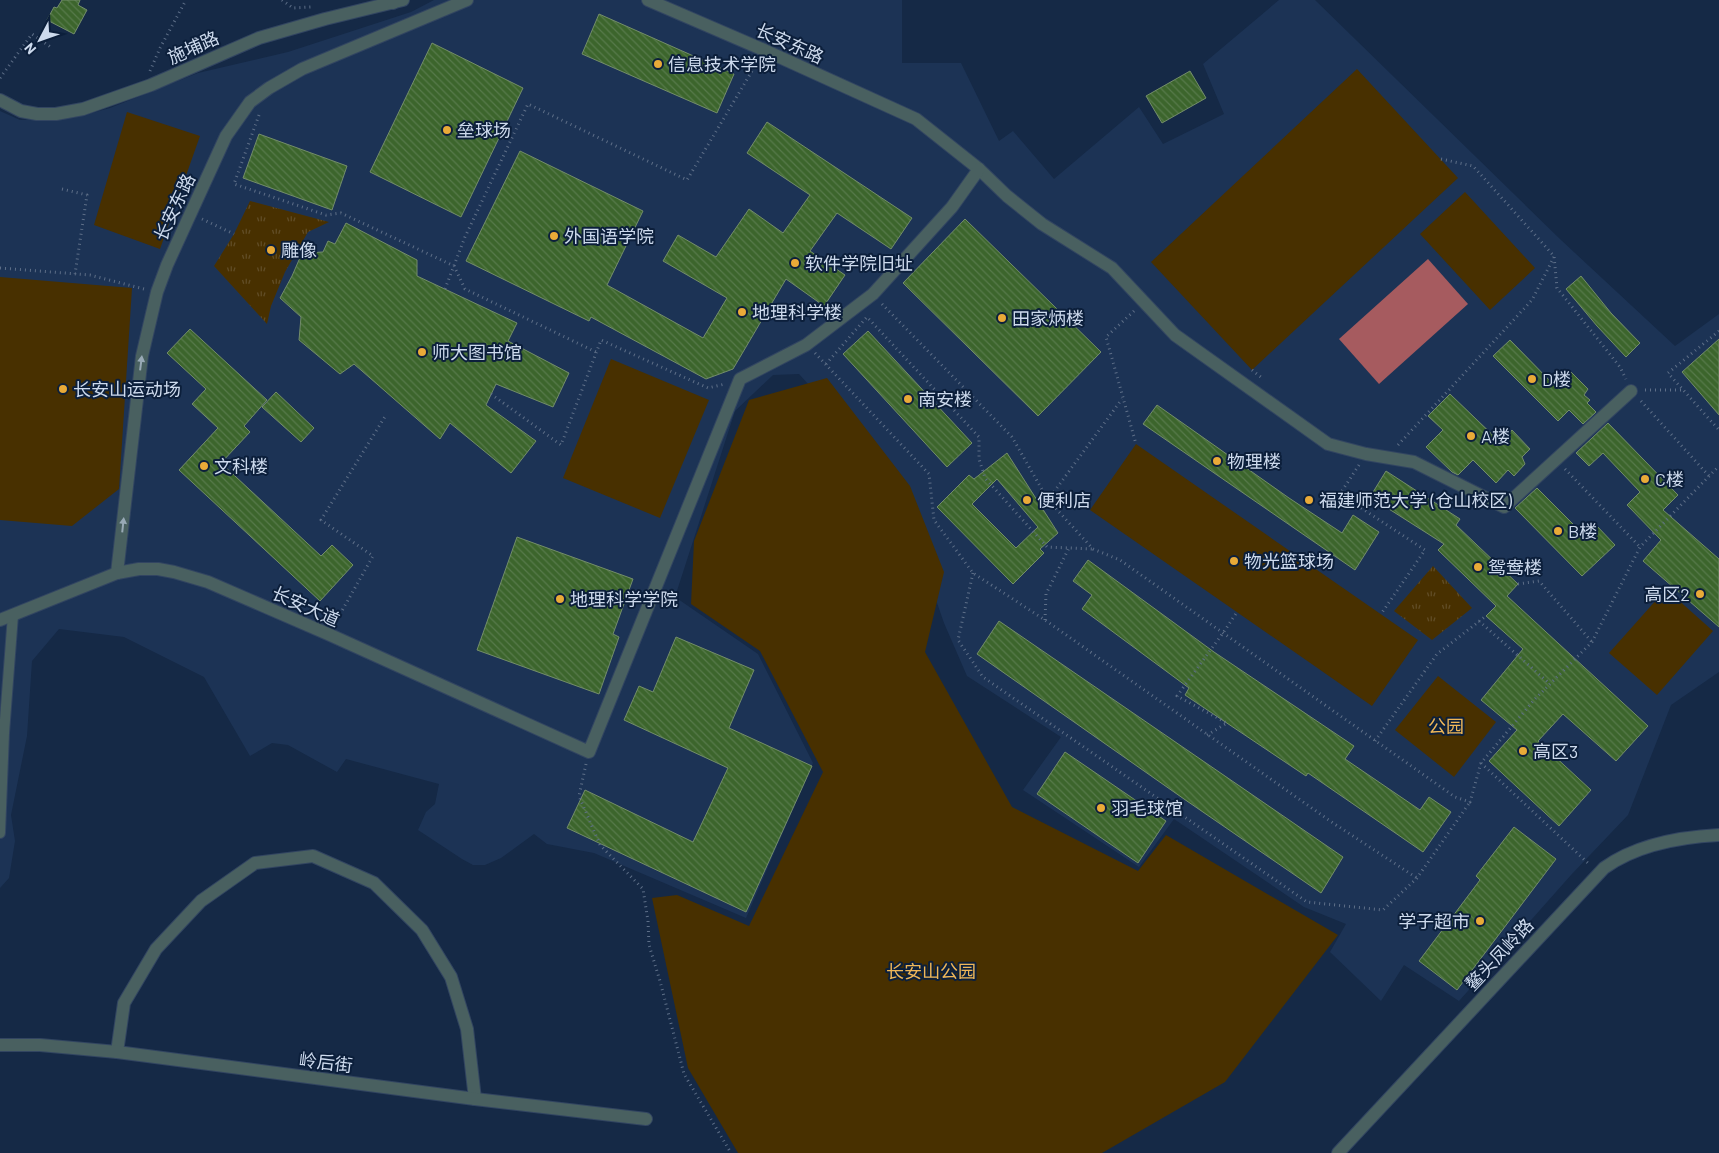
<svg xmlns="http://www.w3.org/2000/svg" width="1719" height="1153" viewBox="0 0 1719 1153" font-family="Barlow,'Noto Sans SC',sans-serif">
  <defs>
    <pattern id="grass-tufts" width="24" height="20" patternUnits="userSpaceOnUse" patternTransform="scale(1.25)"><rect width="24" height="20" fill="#483000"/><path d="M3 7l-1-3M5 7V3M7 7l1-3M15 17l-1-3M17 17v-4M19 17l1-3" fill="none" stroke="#614d26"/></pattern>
    <pattern id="building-back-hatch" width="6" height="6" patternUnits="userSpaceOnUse" patternTransform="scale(1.25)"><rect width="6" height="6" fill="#3c652c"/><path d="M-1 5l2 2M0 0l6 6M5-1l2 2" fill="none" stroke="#577a4b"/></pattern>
  </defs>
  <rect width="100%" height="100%" fill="#152946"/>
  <path fill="#1c3355" d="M434 0H902V63H961L999 141 1013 131 1054 179 1139 107 1163 144 1224 114 1203 64 1279 0H1315L1561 240 1675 346 1719 314V672L1671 705 1628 815 1571 875 1459 1001 1404 965 1381 1001 1330 952 1346 924 1304 907 1174 819 1139 867 1023 790 1061 737 967 676 944 623 912 530 887 471 799 374 773 375 735 411 675 597 758 654 813 763 746 918 594 853 547 844 534 834 501 858 485 865H473L462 859 418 830 426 812 435 804 439 784 346 759 337 772 288 745 272 743 250 756 204 677 124 637 59 629 32 661 27 736 11 815 15 841 9 878 0 888V111L20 120 73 118 110 108 198 73 288 52 411 12Z"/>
  <g fill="url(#grass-tufts)">
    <path d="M250 201 329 222 308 232 285 272 271 306 267 324 214 266 234 234Z"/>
    <path d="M1433 566 1472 608 1432 640 1394 611Z"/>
  </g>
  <g fill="#483000">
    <path d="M1357 69 1458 178 1252 370 1151 262Z"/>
    <path d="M127 112 200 136 160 249 94 225Z"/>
    <path d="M1465 192 1535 268 1490 310 1420 234Z"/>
    <path d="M0 277 132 288 119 489 72 526 0 520Z"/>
    <path d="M611 359 709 400 660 518 563 478Z"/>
    <path d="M827 378 910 486 944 572 925 652 1012 807 1138 871 1166 835 1338 935 1225 1082 1102 1153H738L688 1068 652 898 677 895 749 926 823 772 760 651 691 604 694 541 749 400Z"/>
    <path d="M1136 444 1418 640 1372 706 1090 510Z"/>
    <path d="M1666 589 1713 631 1657 695 1609 653Z"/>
    <path d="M1438 676 1496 722 1454 777 1395 730Z"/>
  </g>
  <path fill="#a65b5f" d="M1428 259 1468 304 1379 384 1339 339Z"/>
  <g fill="url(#building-back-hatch)" stroke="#738d6a" fill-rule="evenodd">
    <path d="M62 0H80L78 5 87 10 74 34 47 20 54 7 57 8Z"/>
    <path d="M599 14 734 74 717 113 582 54Z"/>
    <path d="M432 43 523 88 461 217 370 172Z"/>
    <path d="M1190 71 1206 98 1162 123 1146 96Z"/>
    <path d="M767 122 912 218 891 249 837 213 810 251 845 275 824 306 786 279 733 369 706 379 591 317 589 321 466 261 520 151 643 211 607 285 703 338 727 298 663 261 678 235 716 257 749 209 783 233 810 195 747 153Z"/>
    <path d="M259 134 347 166 332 210 243 178Z"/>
    <path d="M965 219 1101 352 1038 416 903 283Z"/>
    <path d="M346 223 417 260V276L517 323 508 341 569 373 553 407 496 384 486 405 536 441 511 473 450 423 440 439 354 364 340 374 299 340 301 317 280 298 292 276 302 253 323 252 328 241 335 244Z"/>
    <path d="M1581 276 1611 313 1640 343 1626 357 1597 326 1566 289Z"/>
    <path d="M190 329 267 400 244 426 250 432 221 463 321 556 332 545 353 565 320 601 179 470 218 428 192 404 206 389 167 353Z"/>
    <path d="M868 331 972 443 947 467 843 354Z"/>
    <path d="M1719 339V415L1682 372Z"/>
    <path d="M1510 340 1556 387 1571 372 1588 389 1584 395 1590 400 1587 403 1596 412 1583 424 1569 410 1558 421 1493 356Z"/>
    <path d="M276 392 314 428 301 442 262 407Z"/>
    <path d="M1450 394 1500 442 1512 430 1530 449 1522 457 1525 464 1514 476 1508 470 1496 483 1473 460 1458 475 1452 472 1426 447 1443 430 1428 416Z"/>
    <path d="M1157 405 1289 498 1342 533 1353 515 1379 532 1355 570 1143 424Z"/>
    <path d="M1608 423 1678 495 1663 510 1719 559V627L1643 561 1661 540 1627 505 1640 492 1603 453 1589 466 1576 453Z"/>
    <path d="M1007 453 1058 533 1040 549 1044 553 1013 584 937 507 969 475 974 479ZM997 479 1038 527 1016 548 972 504Z"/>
    <path d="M1386 471 1460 519 1456 525 1518 584 1507 596 1648 726 1616 761 1563 714 1538 741 1591 790 1559 826 1489 761 1517 730 1481 700 1523 649 1486 616 1496 606 1438 550 1444 544 1370 497Z"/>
    <path d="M1537 488 1585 536 1596 525 1615 545 1582 576 1515 508Z"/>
    <path d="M517 537 633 579 613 634 619 637 599 694 477 650Z"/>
    <path d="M1088 560 1214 652 1354 746 1345 759 1420 810 1429 797 1451 812 1423 852 1308 773 1306 776 1185 695 1189 688 1082 609 1092 595 1073 581Z"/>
    <path d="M999 621 1343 857 1321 893 1184 799 977 654Z"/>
    <path d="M676 637 754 670 729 728 812 766 746 912 567 828 585 790 693 842 728 768 624 720 639 686 653 692Z"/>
    <path d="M1065 752 1166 821 1138 863 1037 794Z"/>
    <path d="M1514 827 1556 859 1457 990 1419 961 1480 880 1476 876Z"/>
  </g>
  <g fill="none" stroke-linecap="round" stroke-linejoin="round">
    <defs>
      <path id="service" d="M0 833 4 733 13 615"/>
      <path id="pedestrian" d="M0 100 21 111 37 114H56L83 109 151 85 259 38 325 19 403 0"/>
      <g id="minor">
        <path d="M393 0V3"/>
        <path d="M648 0 764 50 916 119 979 169 1007 196 1042 224 1112 268 1175 335 1328 444 1366 454 1414 462 1504 507 1631 391"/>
        <path d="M117 573 142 356 157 292 167 265 226 136 250 102 269 88 302 69 467 0"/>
        <path d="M0 620 117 573 139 569H158L174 572 208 582 328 634 589 752 740 379 806 345 873 294 952 207 979 169"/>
        <path d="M117 1052 124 1003 156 949 201 901 255 863 313 856 374 883 422 930 451 977 467 1029 475 1099"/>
      </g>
      <g id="tertiary">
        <path d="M0 1045H40L117 1052 475 1099 646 1119"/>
        <path d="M1338 1153 1604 868C1636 845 1680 837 1719 835"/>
      </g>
    </defs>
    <use href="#service" stroke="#324561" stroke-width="12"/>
    <use href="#pedestrian" stroke="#324561" stroke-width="14"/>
    <use href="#minor" stroke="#324561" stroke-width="14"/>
    <use href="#tertiary" stroke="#324561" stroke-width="14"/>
    <g stroke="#5e6f88" stroke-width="3" stroke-dasharray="1 4" stroke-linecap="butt">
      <path d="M282 0 293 8 311 7 312 9"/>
      <path d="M150 71 160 48 186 0"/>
      <path d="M0 78 32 34 52 48"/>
      <path d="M259 115 234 184 326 215 341 213 454 266 465 289 596 352"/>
      <path d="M1441 159 1473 166 1554 256 1557 288 1620 367 1626 379"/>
      <path d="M62 189 87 195 75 274"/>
      <path d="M202 219 234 234"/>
      <path d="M0 268 90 275 144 289"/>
      <path d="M445 289 465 237 528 104 687 180 758 61"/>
      <path d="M882 304 1012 437 1048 500 1093 549 1120 560 1455 797 1470 802 1481 763 1534 700 1592 642 1640 547 1719 466"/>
      <path d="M1134 311 1106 337 1136 444"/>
      <path d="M1719 331 1668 373 1719 430"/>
      <path d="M815 353 929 474 934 520 973 573 1045 620 1333 823 1417 878"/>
      <path d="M826 364 867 317 979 437V459L985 478 1047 547 1092 549"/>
      <path d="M1252 370 1262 378"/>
      <path d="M1645 390H1683"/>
      <path d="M491 394 561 445 601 340 708 388 725 384"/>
      <path d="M1641 401 1709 476"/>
      <path d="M1398 445 1532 300 1554 257"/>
      <path d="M1359 465 1340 494 1425 550 1381 614"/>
      <path d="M1565 469 1640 547"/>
      <path d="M1048 500 1122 399"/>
      <path d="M973 573 958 640 983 677 1307 902 1383 910 1417 878 1470 802"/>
      <path d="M1518 584 1539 581 1592 642"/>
      <path d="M1045 620 1046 594 1069 548"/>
      <path d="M1479 621 1550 684"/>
      <path d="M335 623 373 556 321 520 386 415"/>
      <path d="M1207 735 1227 723 1177 696 1223 633 1237 612"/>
      <path d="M1375 741 1437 654 1486 616"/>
      <path d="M1481 763 1590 865"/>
      <path d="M586 764 579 796 600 845 643 889 648 921 649 945 660 981 684 1074 731 1153"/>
    </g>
    <use href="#service" stroke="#496060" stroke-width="10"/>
    <use href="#pedestrian" stroke="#496060" stroke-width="12"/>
    <use href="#minor" stroke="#496060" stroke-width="12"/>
    <use href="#tertiary" stroke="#496060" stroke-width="12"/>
  </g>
  <defs><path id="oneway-solid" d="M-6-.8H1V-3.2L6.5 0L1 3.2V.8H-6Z" transform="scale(1.25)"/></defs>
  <g fill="#98a9b5">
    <use href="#oneway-solid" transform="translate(141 363) rotate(-83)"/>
    <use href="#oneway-solid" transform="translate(123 525) rotate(-84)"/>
  </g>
  <g fill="#e9aa38" stroke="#0c1f3b" stroke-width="2">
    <circle cx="658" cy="64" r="5"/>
    <circle cx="447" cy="130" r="5"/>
    <circle cx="554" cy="236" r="5"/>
    <circle cx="271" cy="250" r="5"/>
    <circle cx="795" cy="263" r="5"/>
    <circle cx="742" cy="312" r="5"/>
    <circle cx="1002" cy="318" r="5"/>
    <circle cx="422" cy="352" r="5"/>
    <circle cx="1532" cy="379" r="5"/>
    <circle cx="63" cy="389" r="5"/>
    <circle cx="908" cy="399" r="5"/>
    <circle cx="1471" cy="436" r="5"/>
    <circle cx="1217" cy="461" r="5"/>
    <circle cx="204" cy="466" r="5"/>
    <circle cx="1645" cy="479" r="5"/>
    <circle cx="1027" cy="500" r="5"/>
    <circle cx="1309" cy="500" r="5"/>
    <circle cx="1558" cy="531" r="5"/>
    <circle cx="1234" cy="561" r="5"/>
    <circle cx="1478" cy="567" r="5"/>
    <circle cx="1700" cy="594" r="5"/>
    <circle cx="560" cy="599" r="5"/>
    <circle cx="1523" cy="751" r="5"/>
    <circle cx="1101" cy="808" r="5"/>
    <circle cx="1480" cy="921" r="5"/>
  </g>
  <g text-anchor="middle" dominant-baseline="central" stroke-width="4" stroke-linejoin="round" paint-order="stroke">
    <g font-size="18" fill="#cddaed" stroke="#0c1f3b">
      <text transform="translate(790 43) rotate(24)">长安东路</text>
      <text transform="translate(193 47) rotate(-24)">施埔路</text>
      <text transform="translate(174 207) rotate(-65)">长安东路</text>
      <text transform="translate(306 606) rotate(24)">长安大道</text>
      <text transform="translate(1499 954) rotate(-47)">鳌头凤岭路</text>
      <text transform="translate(326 1062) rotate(7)">岭后街</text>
    </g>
    <g font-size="18" fill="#cddaed" stroke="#0c1f3b" text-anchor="start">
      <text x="668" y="64">信息技术学院</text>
      <text x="457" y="130">垒球场</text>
      <text x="564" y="236">外国语学院</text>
      <text x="281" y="250">雕像</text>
      <text x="805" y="263">软件学院旧址</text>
      <text x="752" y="312">地理科学楼</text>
      <text x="1012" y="318">田家炳楼</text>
      <text x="432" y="352">师大图书馆</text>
      <text x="1542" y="379">D楼</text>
      <text x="73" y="389">长安山运动场</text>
      <text x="918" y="399">南安楼</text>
      <text x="1481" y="436">A楼</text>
      <text x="1227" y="461">物理楼</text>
      <text x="214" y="466">文科楼</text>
      <text x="1655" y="479">C楼</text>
      <text x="1037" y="500">便利店</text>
      <text x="1319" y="500">福建师范大学 (仓山校区)</text>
      <text x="1568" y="531">B楼</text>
      <text x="1244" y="561">物光篮球场</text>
      <text x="1488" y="567">鸳鸯楼</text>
      <text x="1690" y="594" text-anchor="end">高区2</text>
      <text x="570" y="599">地理科学学院</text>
      <text x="1533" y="751">高区3</text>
      <text x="1111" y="808">羽毛球馆</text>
      <text x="1470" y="921" text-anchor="end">学子超市</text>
    </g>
    <g font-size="18" fill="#efb759" stroke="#0c1f3b">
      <text x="1446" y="726">公园</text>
      <text x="931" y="971">长安山公园</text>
    </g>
  </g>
  <g transform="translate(40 40) rotate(229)" stroke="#0c1f3b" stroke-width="4" paint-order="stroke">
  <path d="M0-4L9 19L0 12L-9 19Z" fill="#cddaed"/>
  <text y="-8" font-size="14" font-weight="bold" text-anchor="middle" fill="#cddaed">N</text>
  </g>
</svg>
